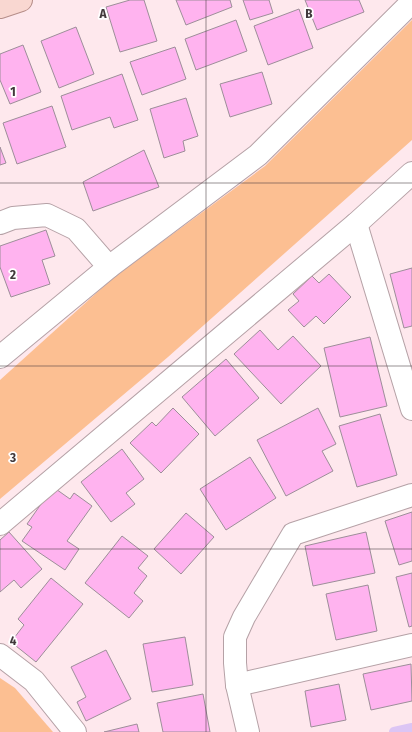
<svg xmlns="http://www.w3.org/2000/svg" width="412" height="732" viewBox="0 0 412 732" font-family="'Fira Sans Condensed',sans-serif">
  <rect width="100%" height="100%" fill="#fee8ed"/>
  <g fill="#fcbf92">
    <path d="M412 20V140L168 357 0 499V380L113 278 265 166Z"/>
    <path d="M0 678 15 688 53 732H0Z"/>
  </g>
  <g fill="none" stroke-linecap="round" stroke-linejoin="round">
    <path stroke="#dcc5f4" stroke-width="10" d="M394 732 412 728"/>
  </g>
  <g fill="#ffb3ef" stroke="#9d8e99">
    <path d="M130 0H144L157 41 120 52 106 7Z"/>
    <path d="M176 0H230L232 7 186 25Z"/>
    <path d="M243 0H269L273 13 250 20Z"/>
    <path d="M305 0H359L364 12 317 30Z"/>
    <path d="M299 9 313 48 268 65 254 26Z"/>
    <path d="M236 20 247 51 196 70 185 39Z"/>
    <path d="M76 27 94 74 59 88 41 41Z"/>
    <path d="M23 45 41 92 10 104 0 80V54Z"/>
    <path d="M175 47 186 79 142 95 130 62Z"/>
    <path d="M262 72 272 104 230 117 220 84Z"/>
    <path d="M122 74 138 120 114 128 110 117 72 130 61 96Z"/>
    <path d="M186 98 198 136 183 141 185 151 164 158 150 109Z"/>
    <path d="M52 106 66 147 17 164 3 123Z"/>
    <path d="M0 147 6 163 0 165Z"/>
    <path d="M144 150 159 187 93 211 83 182Z"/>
    <path d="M46 230 55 256 42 260 50 284 11 297 0 267V246Z"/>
    <path d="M412 268V326L404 328 390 274Z"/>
    <path d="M329 274 351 297 324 324 316 316 304 327 288 310 299 301 293 294 312 276 319 283Z"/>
    <path d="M260 330 278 350 293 336 321 366 281 404 234 354Z"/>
    <path d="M370 337 387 406 340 417 324 348Z"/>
    <path d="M226 359 259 398 215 436 182 397Z"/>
    <path d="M173 408 199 434 161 473 130 443 152 422 156 426Z"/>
    <path d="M318 408 336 444 322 451 333 471 286 496 257 440Z"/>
    <path d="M380 414 397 475 357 487 339 426Z"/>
    <path d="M122 449 144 479 126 493 135 504 111 522 81 482Z"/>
    <path d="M250 457 276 498 226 530 200 489Z"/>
    <path d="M53 487 70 499 74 493 92 506 67 541 79 549 65 570 22 541 32 527 27 524Z"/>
    <path d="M412 512V561L399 565 385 521Z"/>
    <path d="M186 513 214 537 181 574 154 549Z"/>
    <path d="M9 532 42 569 21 588 14 580 0 592V540Z"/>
    <path d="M366 532 375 573 313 586 305 546Z"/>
    <path d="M122 536 148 556 138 568 147 576 134 593 143 601 129 618 85 583Z"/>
    <path d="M412 573V626L409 627 396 577Z"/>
    <path d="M51 578 83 604 36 662 11 642 24 625 18 619Z"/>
    <path d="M368 585 377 631 336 640 326 594Z"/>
    <path d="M185 637 193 685 152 692 143 644Z"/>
    <path d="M106 650 131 699 86 721 77 702 86 697 71 667Z"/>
    <path d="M411 664 412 701 371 710 363 674Z"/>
    <path d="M339 684 346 720 311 727 305 691Z"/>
    <path d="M203 694 210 732H163L157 703Z"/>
    <path d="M137 724 139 732H104Z"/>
  </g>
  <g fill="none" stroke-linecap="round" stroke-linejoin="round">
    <defs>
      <g id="street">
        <path d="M0 223 13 218 47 215 76 229 109 267"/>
        <path d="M356 224 412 409"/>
        <path d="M0 357 109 267 258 155 412 2"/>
        <path d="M0 524 356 224 412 173"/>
        <path d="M0 655 34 681 75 732"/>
        <path d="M237 685 412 645"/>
        <path d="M248 732 237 685 235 663V637L244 617 293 534 412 495"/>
      </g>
      <path id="primary" d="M0 7 21 0"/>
    </defs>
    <use href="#street" stroke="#b5a1a6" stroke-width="24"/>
    <use href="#primary" stroke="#b68e89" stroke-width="24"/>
    <use href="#street" stroke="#fff" stroke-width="22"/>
    <use href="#primary" stroke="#f9d7d1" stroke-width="22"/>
  </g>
  <path fill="none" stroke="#41393b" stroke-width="1" stroke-opacity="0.55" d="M206 0V732M0 183H412M0 366H412M0 549H412"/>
  <g font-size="13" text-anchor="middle" font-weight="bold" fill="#41393b" stroke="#fff" stroke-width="3.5" stroke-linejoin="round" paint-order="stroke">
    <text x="103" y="18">A</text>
    <text x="309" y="18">B</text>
    <text x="13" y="96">1</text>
    <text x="13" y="279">2</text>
    <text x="13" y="462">3</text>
    <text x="13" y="645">4</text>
  </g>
</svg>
